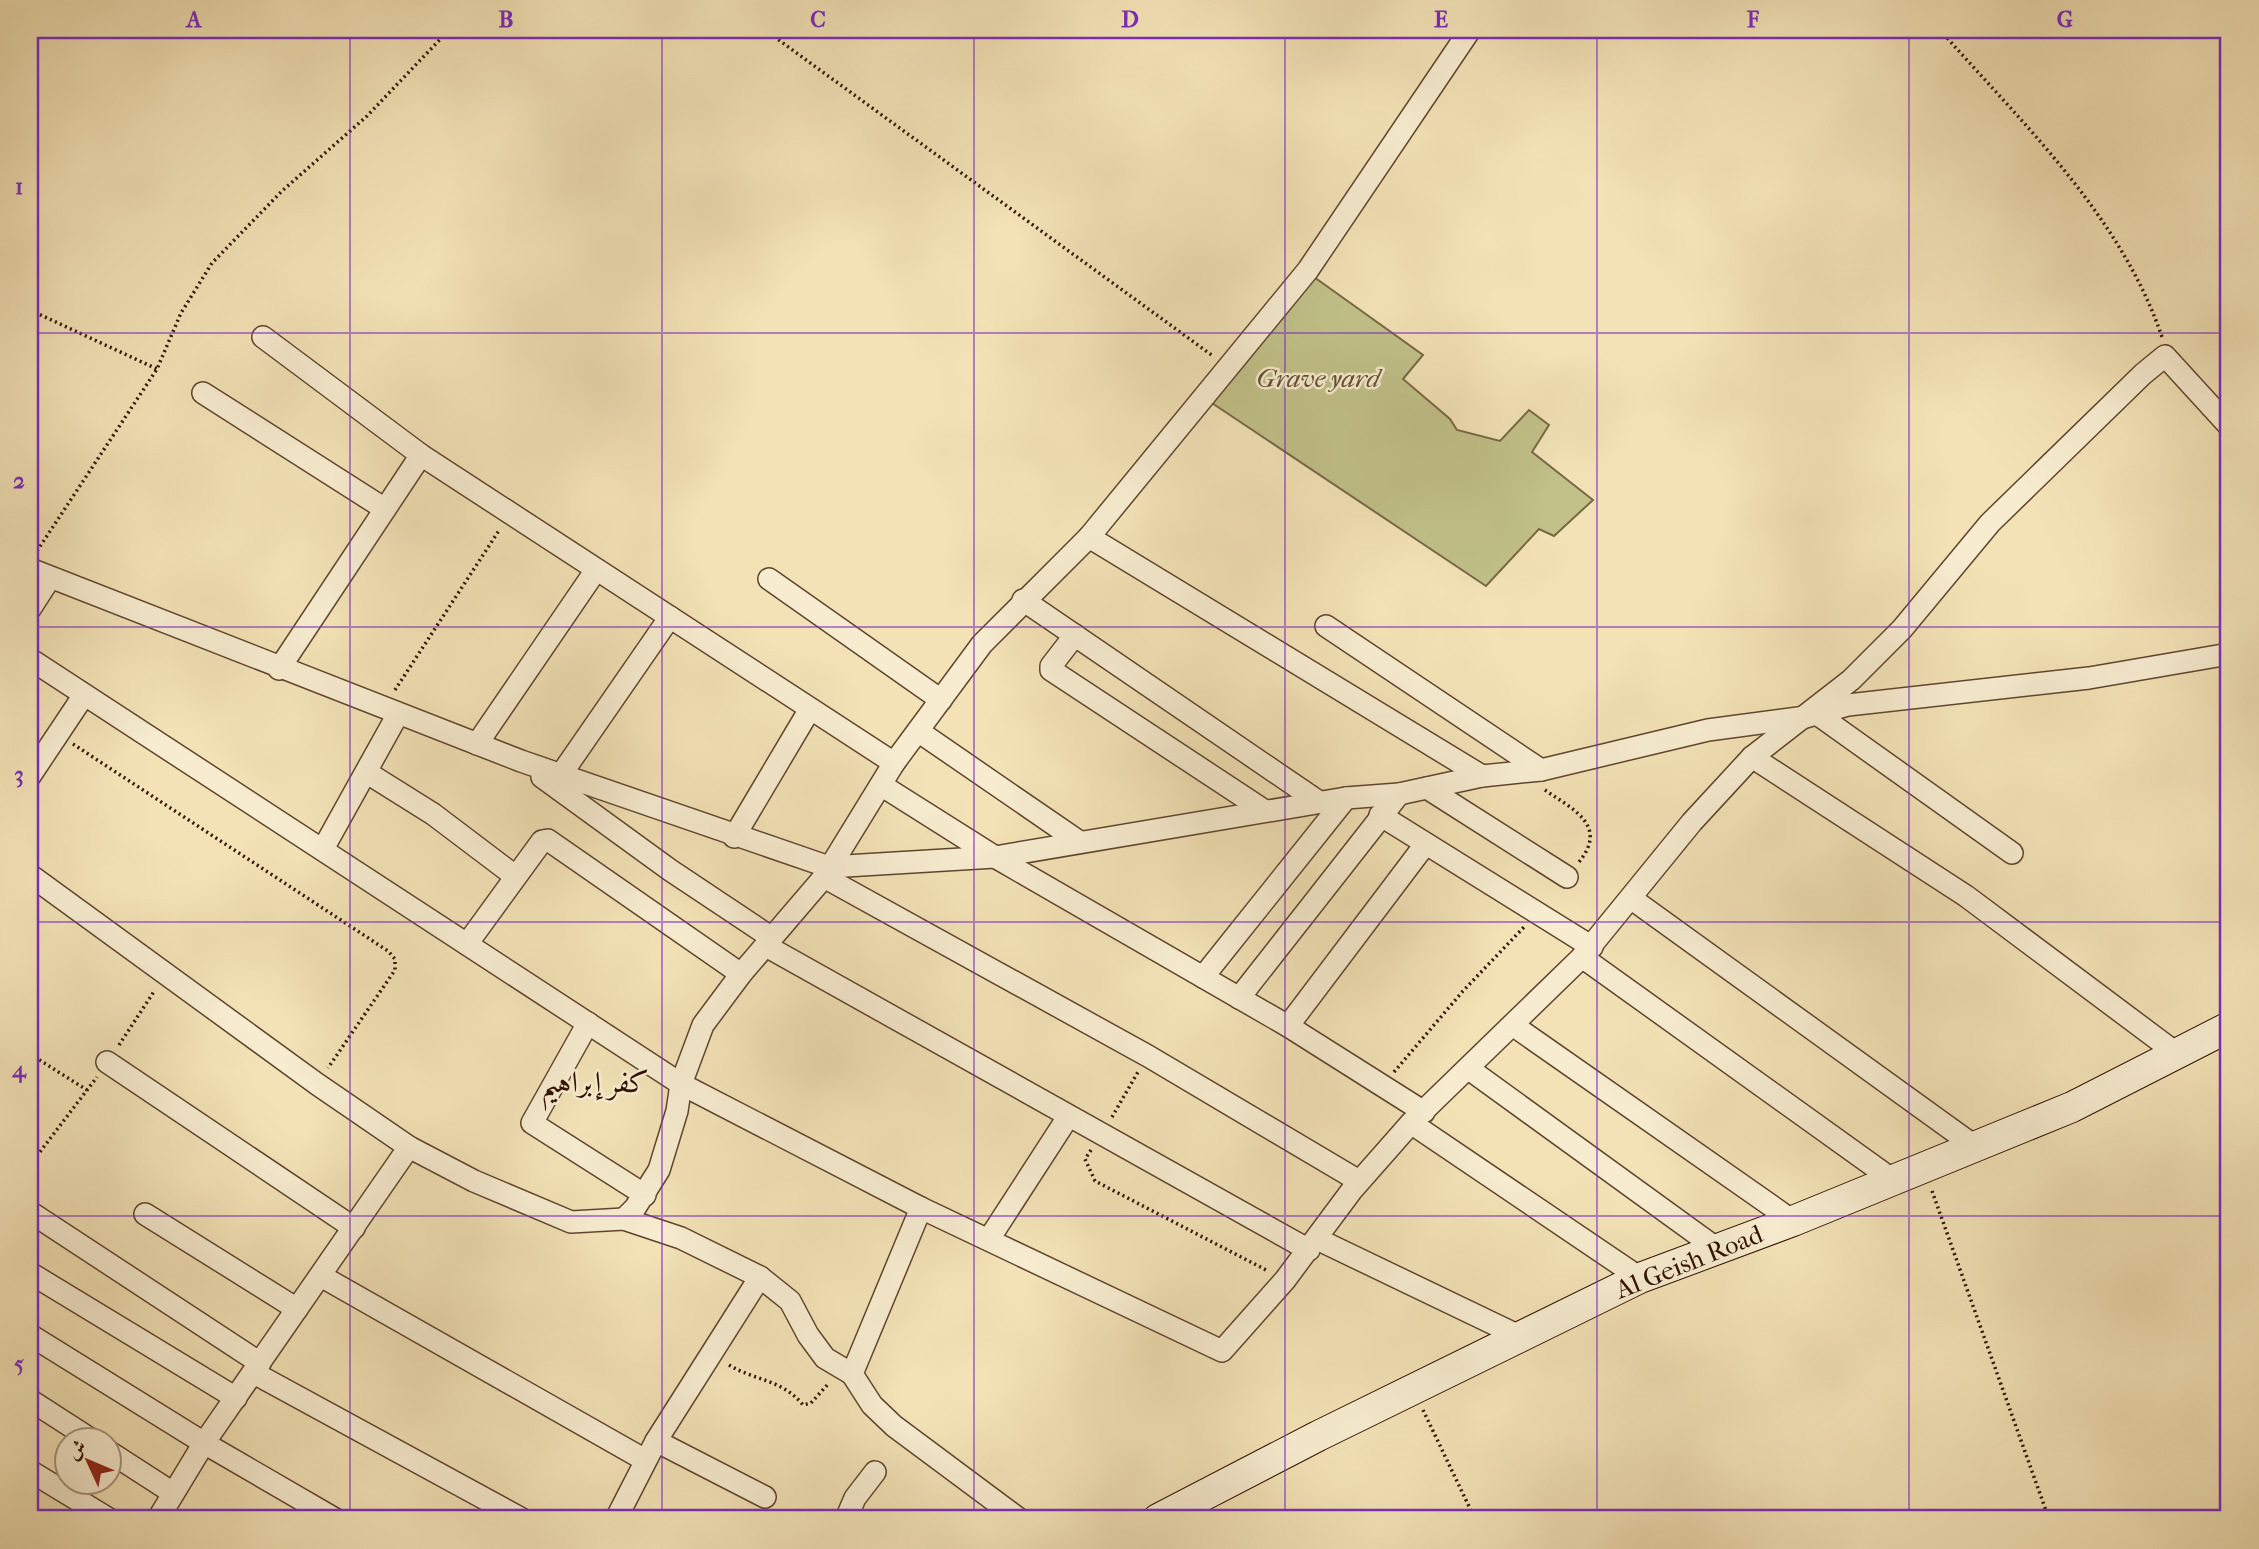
<svg xmlns="http://www.w3.org/2000/svg" width="2259" height="1549" viewBox="0 0 2259 1549" font-family="'IM FELL French Canon',Amiri,serif">
  <rect width="100%" height="100%" fill="#f2e2b6"/>
  <filter id="stains"><feTurbulence type="fractalNoise" baseFrequency=".00286" numOctaves="4"/><feColorMatrix values="0 0 0 0 .2 0 0 0 0 .09 0 0 0 0 .02 0 0 0 .5 -.17"/></filter>
  <radialGradient id="worn" r=".72"><stop offset=".6" stop-color="#630" stop-opacity="0"/><stop offset="1" stop-color="#630" stop-opacity=".3"/></radialGradient>
  <path fill="#c1c189" stroke="#786944" stroke-width="2" d="M1300 267 1423 355 1403 379 1450 419 1457 430 1500 441 1529 410 1549 425 1532 452 1593 500 1554 536 1539 529 1486 586 1200 395Z"/>
  <g fill="none" stroke-linecap="round" stroke-linejoin="round">
    <defs>
      <g id="street">
        <path d="M263 337 421 455 894 763"/>
        <path d="M203 393 385 509"/>
        <path d="M1089 537 1482 776"/>
        <path d="M30 569 521 761 829 867 995 857 1346 798 1399 794 1482 776 1541 770 1708 730 1806 717 1848 705 2089 678 2229 654"/>
        <path d="M769 579 941 700"/>
        <path d="M1023 600 1319 802"/>
        <path d="M30 609 50 578"/>
        <path d="M1326 626 1541 770"/>
        <path d="M1075 635 1051 666V670L1265 811"/>
        <path d="M30 659 681 1084 921 1208 1222 1351 1285 1280 1352 1190 1411 1123 1582 957 1692 822 1752 757 1851 680 1902 629 1990 523 2143 374 2165 356 2229 426"/>
        <path d="M279 669 421 455"/>
        <path d="M1817 714 2012 853"/>
        <path d="M918 731 1078 841"/>
        <path d="M477 744 596 570"/>
        <path d="M1752 757 1966 896 2176 1053"/>
        <path d="M366 772 433 814 515 876"/>
        <path d="M30 776 84 695"/>
        <path d="M560 776 670 617"/>
        <path d="M542 777 670 870 772 938"/>
        <path d="M881 785 995 857 1288 1026 1424 1112"/>
        <path d="M1427 788 1567 877"/>
        <path d="M1380 815 1592 947"/>
        <path d="M734 837 810 709"/>
        <path d="M323 849 398 714"/>
        <path d="M30 875 317 1084 409 1147 474 1181 571 1222 624 1219 681 1238 760 1277 790 1301 808 1335 825 1358 852 1374"/>
        <path d="M824 877 1148 1056 1359 1181"/>
        <path d="M1632 899 1973 1145"/>
        <path d="M467 944 542 841 548 840 741 974"/>
        <path d="M766 946 1309 1250"/>
        <path d="M1582 957 1893 1180"/>
        <path d="M1203 977 1346 798"/>
        <path d="M1239 998 1399 794"/>
        <path d="M588 1023 532 1123 645 1195"/>
        <path d="M1288 1026 1424 846"/>
        <path d="M1514 1026 1793 1221"/>
        <path d="M107 1062 354 1228"/>
        <path d="M1469 1069 1716 1248"/>
        <path d="M1411 1123 1640 1278"/>
        <path d="M921 1208 852 1374 872 1405 894 1426 1019 1519"/>
        <path d="M30 1212 260 1363"/>
        <path d="M145 1214 297 1309"/>
        <path d="M624 1219 635 1208 659 1170 677 1111 681 1084 703 1025 741 974 824 877 894 763 982 644 1089 537 1308 270 1470 30"/>
        <path d="M989 1239 1068 1117"/>
        <path d="M1317 1239 1519 1336"/>
        <path d="M30 1273 236 1398"/>
        <path d="M321 1276 645 1460"/>
        <path d="M30 1335 204 1443 335 1519"/>
        <path d="M254 1373 522 1519"/>
        <path d="M30 1400 92 1440"/>
        <path d="M656 1441 765 1497"/>
        <path d="M108 1451 173 1493"/>
        <path d="M30 1471 109 1519"/>
        <path d="M158 1519 204 1443 409 1147"/>
        <path d="M616 1519 656 1441 760 1277"/>
        <path d="M846 1519 855 1498 875 1472"/>
      </g>
      <path id="secondary" d="M1158 1519 1318 1436 1640 1278 1793 1221 2072 1107 2229 1027"/>
    </defs>
    <use href="#street" stroke="#60452e" stroke-width="24"/>
    <use href="#secondary" stroke="#301100" stroke-width="32"/>
    <g stroke="#301100" stroke-width="3.5" stroke-dasharray="2 3.5" stroke-linecap="butt">
      <path d="M765 30 1213 356"/>
      <path d="M1940 30C2023 124 2121 216 2162 337"/>
      <path d="M30 310 157 369"/>
      <path d="M37 551 157 369 181 313 212 263 282 191 367 116 449 30"/>
      <path d="M395 690 500 529"/>
      <path d="M73 744 388 951 395 959V970L328 1068"/>
      <path d="M1545 790C1572 809 1609 825 1579 862"/>
      <path d="M119 1045 155 990"/>
      <path d="M30 1054 87 1090"/>
      <path d="M1394 1072 1463 991 1525 926"/>
      <path d="M1112 1117 1138 1072"/>
      <path d="M1091 1150 1085 1159 1095 1181 1268 1271"/>
      <path d="M30 1165 97 1077"/>
      <path d="M1932 1191 2049 1519"/>
      <path d="M729 1365C755 1381 782 1379 803 1405L811 1403 829 1383"/>
      <path d="M1423 1410 1475 1519"/>
    </g>
    <use href="#street" stroke="#f7ecd0" stroke-width="21"/>
    <use href="#secondary" stroke="#f7ecd0" stroke-width="30"/>
  </g>
  <path fill="none" stroke="#7b2cbf" stroke-width="2" stroke-opacity="0.55" d="M350 30V1519M662 30V1519M974 30V1519M1285 30V1519M1597 30V1519M1909 30V1519M30 333H2229M30 627H2229M30 922H2229M30 1216H2229"/>
  <g text-anchor="middle" dominant-baseline="central" stroke-width="5" stroke-linejoin="round" paint-order="stroke">
    <g font-size="26" font-style="italic" fill="#634f30" stroke="#f7ecd0">
      <text x="1318" y="378">Grave yard</text>
    </g>
    <g font-size="26" fill="#301100" stroke="#f7ecd0">
      <text transform="translate(1689 1262) rotate(-22)">Al Geish Road</text>
    </g>
    <g font-size="30" fill="#301100" stroke="#f7ecd0">
      <text x="595" y="1082">كفر إبراهيم</text>
    </g>
  </g>
  <rect width="2259" height="1549" fill="none" stroke="#f2e2b6" stroke-width="77"/>
  <g transform="translate(88 1461) rotate(314)"><circle r="33" fill="#f7ecd0" stroke="#a7947d" stroke-width="2"/>
  <path d="M0-5L12 26L0 18L-12 26Z" fill="#8f2418"/>
  <text y="-10" font-size="19" font-weight="bold" text-anchor="middle" fill="#301100">ش</text>
  </g>
  <rect x="38" y="38" width="2182" height="1472" fill="none" stroke="#7b2cbf" stroke-width="2.5"/>
  <g font-size="23" text-anchor="middle" font-weight="bold" fill="#7b2cbf">
    <text x="194" y="27">A</text>
    <text x="506" y="27">B</text>
    <text x="818" y="27">C</text>
    <text x="1130" y="27">D</text>
    <text x="1441" y="27">E</text>
    <text x="1753" y="27">F</text>
    <text x="2065" y="27">G</text>
    <text x="19" y="194">1</text>
    <text x="19" y="488">2</text>
    <text x="19" y="782">3</text>
    <text x="19" y="1077">4</text>
    <text x="19" y="1371">5</text>
  </g>
  <rect width="100%" height="100%" filter="url(#stains)"/>
  <rect width="100%" height="100%" fill="url(#worn)"/>
</svg>
